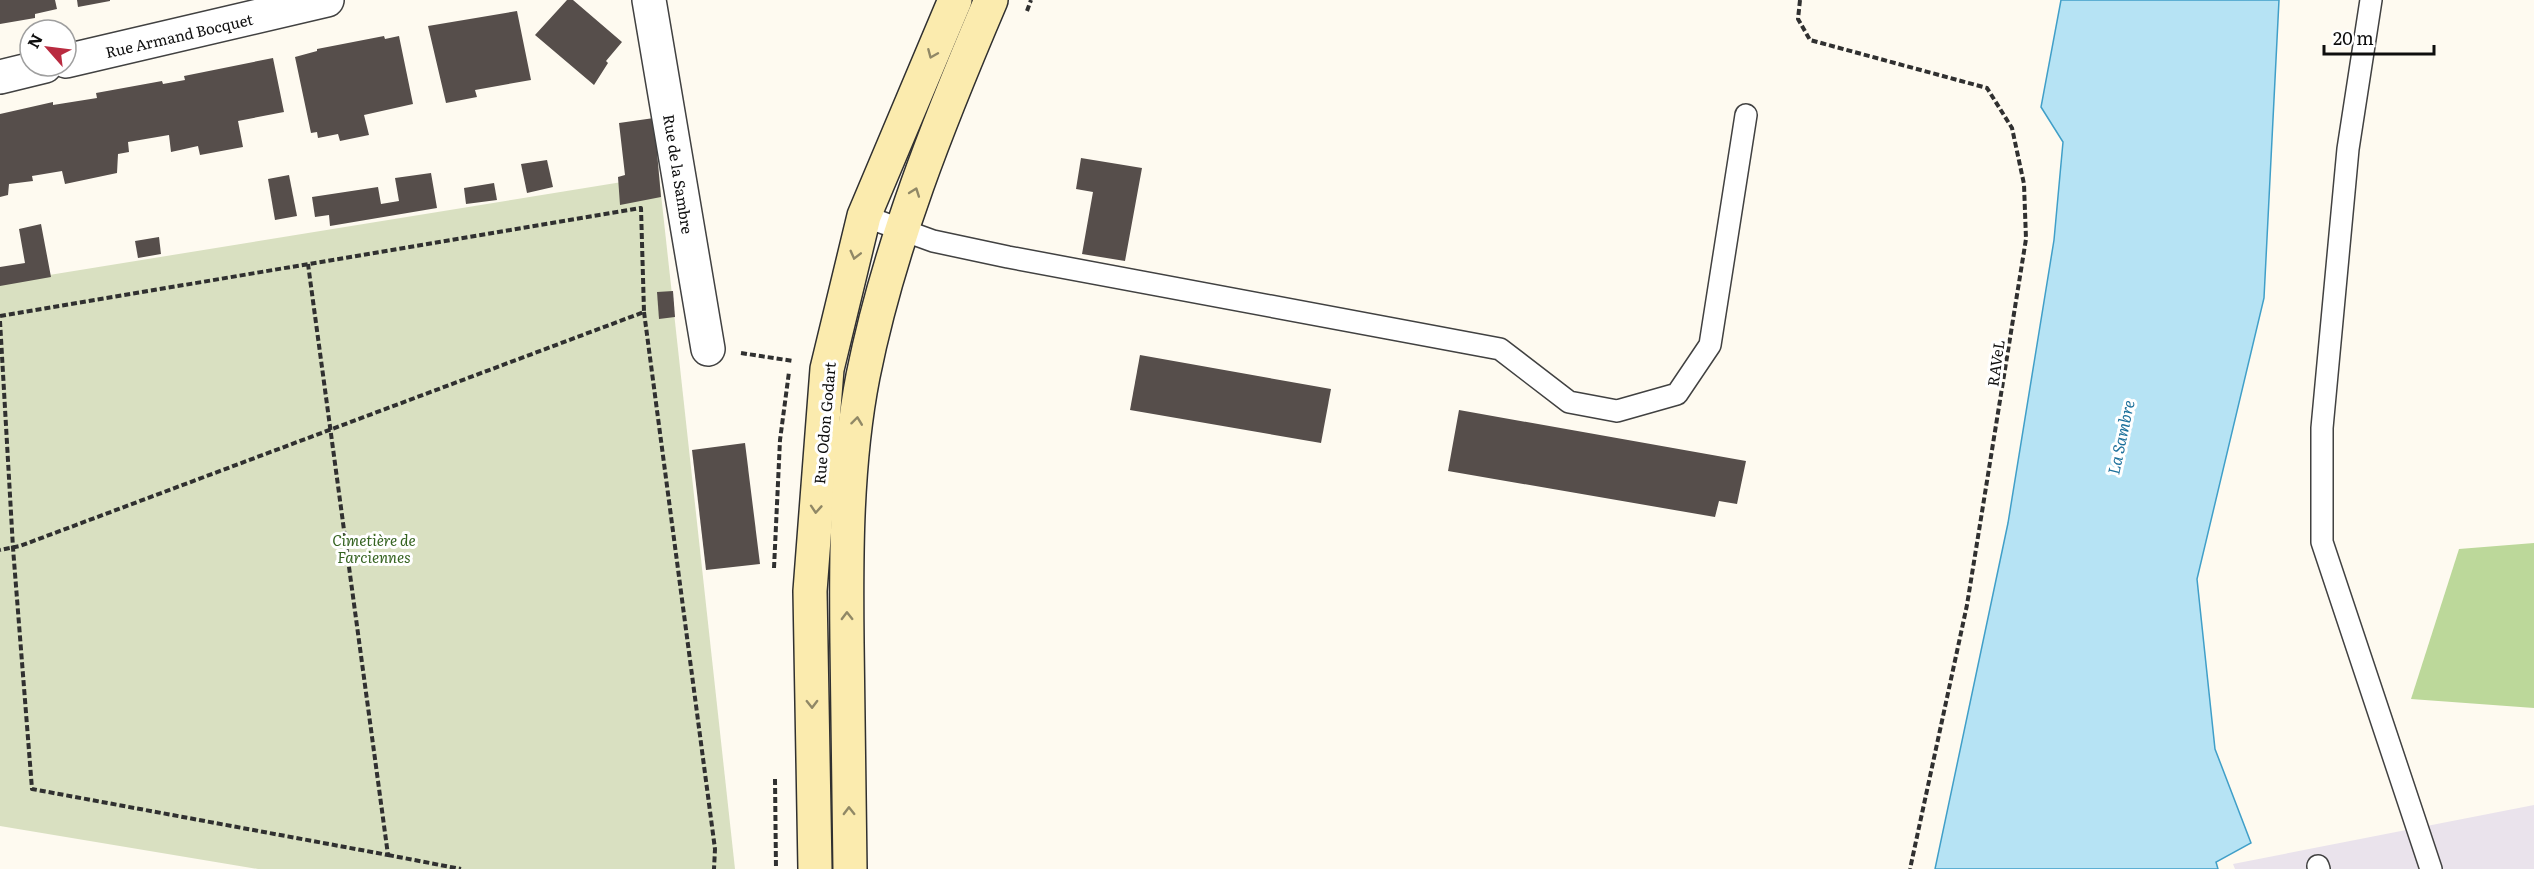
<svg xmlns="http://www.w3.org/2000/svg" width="2534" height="869" viewBox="0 0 2534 869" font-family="Literata,serif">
  <rect width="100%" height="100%" fill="#fefaf0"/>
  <path fill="#eae3ec" d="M2534 805V869H2235L2233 864Z"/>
  <path fill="#bcd89a" d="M2534 543V708L2411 699 2459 549Z"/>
  <path fill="#d9e0c1" d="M659 176 735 869H258L0 826V283Z"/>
  <path fill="#b6e3f4" stroke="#409fc8" stroke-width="1.5" d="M2061 0H2279L2264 298 2197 579 2215 749 2251 843 2216 862 2218 869H1935L2008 523 2054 240 2063 142 2041 107Z"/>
  <g fill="#564e4b">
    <path d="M0 0H55L57 9 35 14V18L0 24Z"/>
    <path d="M77 0H110V1L78 7Z"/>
    <path d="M567 0H573L622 42 606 61 608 63 594 85 535 35Z"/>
    <path d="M517 11 531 80 475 90 477 97 446 103 428 26Z"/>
    <path d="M384 36 385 39 399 36 413 104 364 115 369 135 340 141 338 134 318 138 317 132 311 133 295 57 317 51V49Z"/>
    <path d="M273 58 284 112 238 121 243 147 200 155 198 146 171 152 169 135 128 142 129 152 118 154 117 173 65 184 62 171 32 176 33 181 9 184 8 195 0 197V114L53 102V105L97 98 96 93 162 81 163 84 185 80 184 76Z"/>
    <path d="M654 118 661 197 620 205 618 177 625 175 619 123Z"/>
    <path d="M1081 158 1142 168 1125 261 1082 254 1093 192 1076 189Z"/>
    <path d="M547 160 553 187 527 193 521 164Z"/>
    <path d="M431 173 437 208 330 226 329 215 315 217 312 197 378 187 381 204 399 201 395 178Z"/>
    <path d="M289 175 297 216 275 220 268 179Z"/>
    <path d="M494 183 497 200 466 204 464 188Z"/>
    <path d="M41 224 51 277 0 286V267L25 263 19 229Z"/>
    <path d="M159 237 161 254 138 258 135 241Z"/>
    <path d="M673 291 675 317 659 319 657 292Z"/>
    <path d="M1140 355 1331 389 1321 443 1130 410Z"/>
    <path d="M1459 410 1746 461 1737 504 1719 501 1715 517 1448 471Z"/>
    <path d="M745 443 760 564 706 570 692 450Z"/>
  </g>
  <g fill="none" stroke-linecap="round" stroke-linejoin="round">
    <defs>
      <g id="service">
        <path d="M2371 0 2348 149 2322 428V542L2431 869"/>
        <path d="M864 216 933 241 1008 257 1500 349 1569 402 1617 411 1677 394 1710 345 1746 115"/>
        <path d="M2318 866 2319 869"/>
      </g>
      <g id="minor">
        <path d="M649 0 708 349"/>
        <path d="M66 61 327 0"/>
        <path d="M0 77 45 66"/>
      </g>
      <g id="secondary">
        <path d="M815 869 810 591 827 369 864 216 955 0"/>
        <path d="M850 869C849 794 848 718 847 643 846 555 846 463 863 376 889 246 939 122 991 0"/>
      </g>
    </defs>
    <use href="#service" stroke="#414141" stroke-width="24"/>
    <use href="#minor" stroke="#414141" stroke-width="36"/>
    <use href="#secondary" stroke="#303030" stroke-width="36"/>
    <g stroke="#303030" stroke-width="4" stroke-dasharray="6 3" stroke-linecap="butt">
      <path d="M1800 0 1798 19 1810 40 1987 88 2012 128 2024 184 2026 239 1967 605 1910 869"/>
      <path d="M1027 11 1031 0"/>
      <path d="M644 312 715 849 714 869"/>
      <path d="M0 316 641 208 644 312 20 546 0 550"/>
      <path d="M0 321 13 548 32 789 388 855 308 264"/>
      <path d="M741 353 793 361"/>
      <path d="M774 568 780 440 789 372"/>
      <path d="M775 779 776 869"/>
      <path d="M388 855 461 869"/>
    </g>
    <use href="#service" stroke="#fff" stroke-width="21"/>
    <use href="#minor" stroke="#fff" stroke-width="33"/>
    <use href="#secondary" stroke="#fbebae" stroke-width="33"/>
  </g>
  <defs><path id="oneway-chevron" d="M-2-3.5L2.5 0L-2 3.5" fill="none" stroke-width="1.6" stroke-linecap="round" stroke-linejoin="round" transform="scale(1.5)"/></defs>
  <g stroke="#908866">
    <use href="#oneway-chevron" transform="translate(932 54) rotate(113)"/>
    <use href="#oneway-chevron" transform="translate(915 192) rotate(-70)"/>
    <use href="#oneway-chevron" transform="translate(855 255) rotate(104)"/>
    <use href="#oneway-chevron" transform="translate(857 421) rotate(-83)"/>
    <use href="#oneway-chevron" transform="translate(816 509) rotate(94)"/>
    <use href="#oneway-chevron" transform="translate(847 616) rotate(-91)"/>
    <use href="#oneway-chevron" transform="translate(812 704) rotate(89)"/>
    <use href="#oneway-chevron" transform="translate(849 811) rotate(-91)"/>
  </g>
  <g text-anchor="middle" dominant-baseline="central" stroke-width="6" stroke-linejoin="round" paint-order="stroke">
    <g font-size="15" fill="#0e0e0e" stroke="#fff">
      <text transform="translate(179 35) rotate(-13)">Rue Armand Bocquet</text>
      <text transform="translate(679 174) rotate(81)">Rue de la Sambre</text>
      <text transform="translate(1995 363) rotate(-82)">RAVeL</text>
      <text transform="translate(824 423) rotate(-85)">Rue Odon Godart</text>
    </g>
    <g font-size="15" font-style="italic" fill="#356321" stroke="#fff">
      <text x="374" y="539">Cimetière de<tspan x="374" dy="17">Farciennes</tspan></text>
    </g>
    <g font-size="16" font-style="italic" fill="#1c709b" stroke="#fff">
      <text transform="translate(2120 437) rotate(-78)">La Sambre</text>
    </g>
  </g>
  <g transform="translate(48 48) rotate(298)"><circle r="28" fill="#ffffff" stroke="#9f9f9f" stroke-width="1.5"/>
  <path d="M0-4.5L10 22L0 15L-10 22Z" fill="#b92b40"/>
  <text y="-9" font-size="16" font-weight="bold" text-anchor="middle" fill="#0e0e0e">N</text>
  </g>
  <path d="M2324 45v9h110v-9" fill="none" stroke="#0e0e0e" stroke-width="3"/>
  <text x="2333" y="45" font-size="18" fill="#0e0e0e" stroke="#ffffff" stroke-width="4.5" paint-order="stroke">20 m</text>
</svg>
